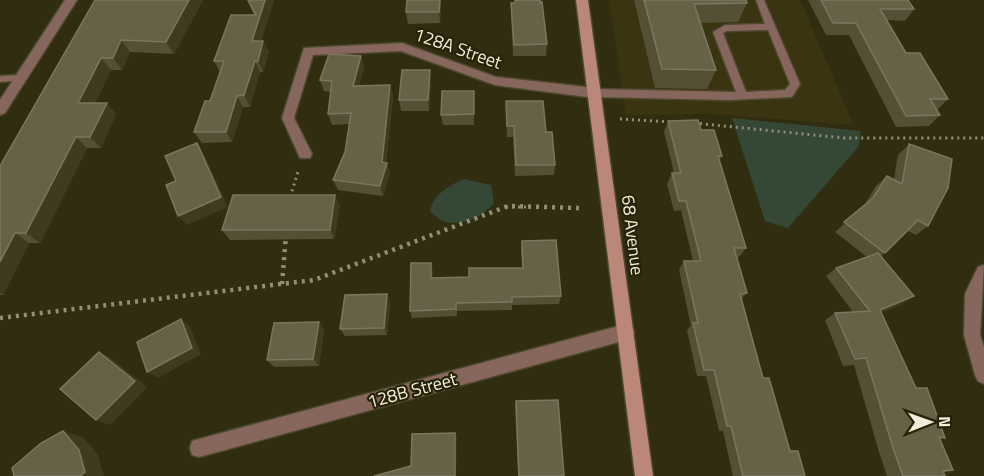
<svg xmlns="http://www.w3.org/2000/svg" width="984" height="476" viewBox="0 0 984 476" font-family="'Titillium Web',sans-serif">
  <rect width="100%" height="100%" fill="#312d11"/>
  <path fill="#3a3410" d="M609 0H800L854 125 715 114 626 115Z"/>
  <g fill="#354836">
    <path d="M732 118 861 131 859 146 788 228 765 221Z"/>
    <path d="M464 179 491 185 494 203C483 216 464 226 446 222 441 221 435 215 430 212 432 195 450 185 464 179Z"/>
  </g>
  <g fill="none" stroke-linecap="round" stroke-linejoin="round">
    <defs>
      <g id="lane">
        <path d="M756 0H764L800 84 792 97 730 100 595 97 590 93 595 89 736 92 713 32 725 25 765 24ZM768 30 790 84 785 90 746 92 723 33 727 31Z"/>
        <path d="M20 75 23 76V80L0 82V76Z"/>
      </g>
      <g id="street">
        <path d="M65 0H77L5 113 0 115V100Z"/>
        <path d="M402 43 496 77 595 88 601 93 595 98 495 85 401 51 313 55 294 118 312 154 310 158H300L282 118 304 48Z"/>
        <path d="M984 265 980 335 984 347V384L978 381 975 375 964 335 965 294 978 267Z"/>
        <path d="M626 324 632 326 634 332 632 338 626 340 199 457 192 455 190 448 192 441 199 439Z"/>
      </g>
      <path id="secondary" d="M576 0H588L653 476H635Z"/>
    </defs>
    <use href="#lane" stroke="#4c482e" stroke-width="3"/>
    <use href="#street" stroke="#4c482e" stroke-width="3"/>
    <use href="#secondary" stroke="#4c482e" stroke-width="3"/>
    <g stroke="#928e78" stroke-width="3" stroke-dasharray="2 4" stroke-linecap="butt">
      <path d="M620 119 672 122"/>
      <path d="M694 123 844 138H984"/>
      <path d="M290 197 298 172"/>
      <path d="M506 207H531"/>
    </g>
    <g stroke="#928e78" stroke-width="4.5" stroke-dasharray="3 5" stroke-linecap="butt">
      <path d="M282 284 286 235"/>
      <path d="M0 318 314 280 508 206 580 208"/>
    </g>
    <use href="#lane" fill="#87675d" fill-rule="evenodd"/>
    <use href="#street" fill="#87675d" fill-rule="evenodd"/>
    <use href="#secondary" fill="#bb8778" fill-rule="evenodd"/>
  </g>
  <g fill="#555035">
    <path d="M95 0H203L174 54 130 52 122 70H111L95 103 116 114 101 148H87L40 243H29L3 295H0V166Z"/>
    <path d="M247 0H274L261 41H263L269 52 263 72H260L250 107H243L232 142 202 143 194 132 210 101 220 72 214 61 254 15Z"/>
    <path d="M407 0H441L440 23 408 24 406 12Z"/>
    <path d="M514 0H540L547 44 546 56H513L511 15V3H514Z"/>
    <path d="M634 0H746L747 3 738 22 700 23 716 70 707 89 655 88Z"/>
    <path d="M808 0H908L914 9 905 21 887 20 906 53 948 99 937 110 940 115 929 126 896 127 849 35H826Z"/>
    <path d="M361 56 364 67 359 86 390 85 393 96 386 163H387L390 173 383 196 338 190 333 180 345 152 349 124 332 125 328 114 330 92 324 91 320 80Z"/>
    <path d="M431 81 429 111H401L399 100Z"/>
    <path d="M474 91V125H443L441 115Z"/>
    <path d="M506 101 546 132 555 165 554 175 515 176 513 137H507Z"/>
    <path d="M668 121 701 130 722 156 719 161 746 248 739 257H737L747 293 741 299 763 378 790 451 805 476H733L723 431H719L706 376H697L687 330 691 326 679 270 684 261H693L681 210 674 211 667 184 672 173H674L664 132Z"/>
    <path d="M909 144 928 226 916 235 908 231 881 256 914 296 902 304 881 313 916 388 945 438 940 439 953 470 943 472 945 476H887L879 452 854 365 843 366 825 320 835 313 853 312 826 276 836 268 867 257 835 232 864 206 876 186 887 176 894 179 898 155Z"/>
    <path d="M340 205 334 239 230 240 222 230Z"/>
    <path d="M522 241 561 296 559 304 512 305V310L457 311V316L412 318 410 311 433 271 432 278 469 277 522 268 521 250Z"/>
    <path d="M390 302 387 335 345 336 340 329Z"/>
    <path d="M319 322 324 330 319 366 274 367 267 360Z"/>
    <path d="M516 401 564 476H518L515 406Z"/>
  </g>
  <g fill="#3f3b1f">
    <path d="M189 0H203L174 54 166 42Z"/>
    <path d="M265 0H274L258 52 252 41Z"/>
    <path d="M440 0H441V3L440 23 439 12Z"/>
    <path d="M121 40 130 52 122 70 113 58Z"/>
    <path d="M263 41 269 52 263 72 258 61Z"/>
    <path d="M361 56 364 67 356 97 353 86Z"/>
    <path d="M101 58 111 70 89 115 78 103Z"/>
    <path d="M255 61 260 72 250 107 244 95Z"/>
    <path d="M430 70 431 81 429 111 428 100Z"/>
    <path d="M390 85 393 96 385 170 387 163 390 173 383 196 380 186Z"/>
    <path d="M237 96 243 107 232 142 226 132Z"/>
    <path d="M107 103 116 114 101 148 90 137Z"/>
    <path d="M76 137 87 148 40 243 26 233Z"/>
    <path d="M197 143 204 154 228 207 187 225 178 216Z"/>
    <path d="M335 195 340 205 334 239 330 230Z"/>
    <path d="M15 233 29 243 3 295 0 293V262Z"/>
    <path d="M431 263 433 271 432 287 431 278Z"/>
    <path d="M387 294 390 302 387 335 384 328Z"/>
    <path d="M914 296 902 304 868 318 880 310Z"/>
    <path d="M181 319 190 327 201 354 158 378 147 372Z"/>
    <path d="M319 322 324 330 319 366 313 359Z"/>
    <path d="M99 352 111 358 147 387 110 425 96 420Z"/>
    <path d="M63 431 83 437 98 455 104 476H80Z"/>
    <path d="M455 433 457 438 456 476H455Z"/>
  </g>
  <g fill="#666147" stroke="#7b775f" stroke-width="1.5">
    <path d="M95 0H189L166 42 121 40 113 58H101L78 103H107L90 137H76L26 233H15L0 262V166Z"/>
    <path d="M248 0H265L252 41H263L258 61H255L244 95 237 96 226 132H194L205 101H210L224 61H214L231 15H256Z"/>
    <path d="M407 0H440L439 12H406Z"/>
    <path d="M515 0H540V3L542 2 547 44 514 45 511 3H515Z"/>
    <path d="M644 0H746L747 3 694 4 716 70 662 69Z"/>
    <path d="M821 0H908L914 9H880L906 53H920L948 99H930L940 115 906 116 856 23H833Z"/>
    <path d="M329 54 361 56 353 86 390 85 382 162 387 163 380 186 333 180 345 152 351 113 328 114 332 81 320 80Z"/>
    <path d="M402 70H430L428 100H399Z"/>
    <path d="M442 91H474V114L441 115Z"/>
    <path d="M506 101H543L546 132H552L555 165H516L514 126H507Z"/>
    <path d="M698 120 701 130H714L722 156H718L746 248H734L747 293 740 294 763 378H769L790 451H798L805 476H743L731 426H727L714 370H704L693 323H698L684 261H701L686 201H679L672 173H681L668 121Z"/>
    <path d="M197 143 221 197 178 216 166 185 176 181 165 156Z"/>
    <path d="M909 144 952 159 948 188 928 226 918 220 885 253 844 222 873 198 887 176 902 184Z"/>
    <path d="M233 195H335L330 230H222Z"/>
    <path d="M556 240 561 296 512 297V302L456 303V309L410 311 411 263H431V278L469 277V268H523L522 241Z"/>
    <path d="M878 253 914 296 880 310 916 388H927L945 438 939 437 953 470 943 471 945 476H903L893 448 866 358 855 359 835 313 870 311 836 268Z"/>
    <path d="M387 294 384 328 340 329 345 295Z"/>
    <path d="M181 319 192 348 147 372 137 342Z"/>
    <path d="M319 322 313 359 267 360 274 323Z"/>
    <path d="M99 352 135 381 96 420 60 389Z"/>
    <path d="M558 400 564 476H519L516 401Z"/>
    <path d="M63 431 79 450 85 472 80 476H14L12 468 41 443Z"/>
    <path d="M455 433V476H374L411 466 412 434Z"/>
  </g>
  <g text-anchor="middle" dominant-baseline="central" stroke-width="4.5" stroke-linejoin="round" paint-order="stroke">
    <g font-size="18" fill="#f1eede" stroke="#272307">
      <text transform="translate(458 48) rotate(19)">128A Street</text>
      <text transform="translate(633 235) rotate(83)">68 Avenue</text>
      <text transform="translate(412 390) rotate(-15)">128B Street</text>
    </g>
  </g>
  <g transform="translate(930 422) rotate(89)" stroke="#272307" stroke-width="4.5" paint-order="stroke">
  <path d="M0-4.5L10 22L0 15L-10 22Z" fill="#f1eede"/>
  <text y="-9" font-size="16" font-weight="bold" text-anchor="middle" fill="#f1eede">N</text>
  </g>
</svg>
